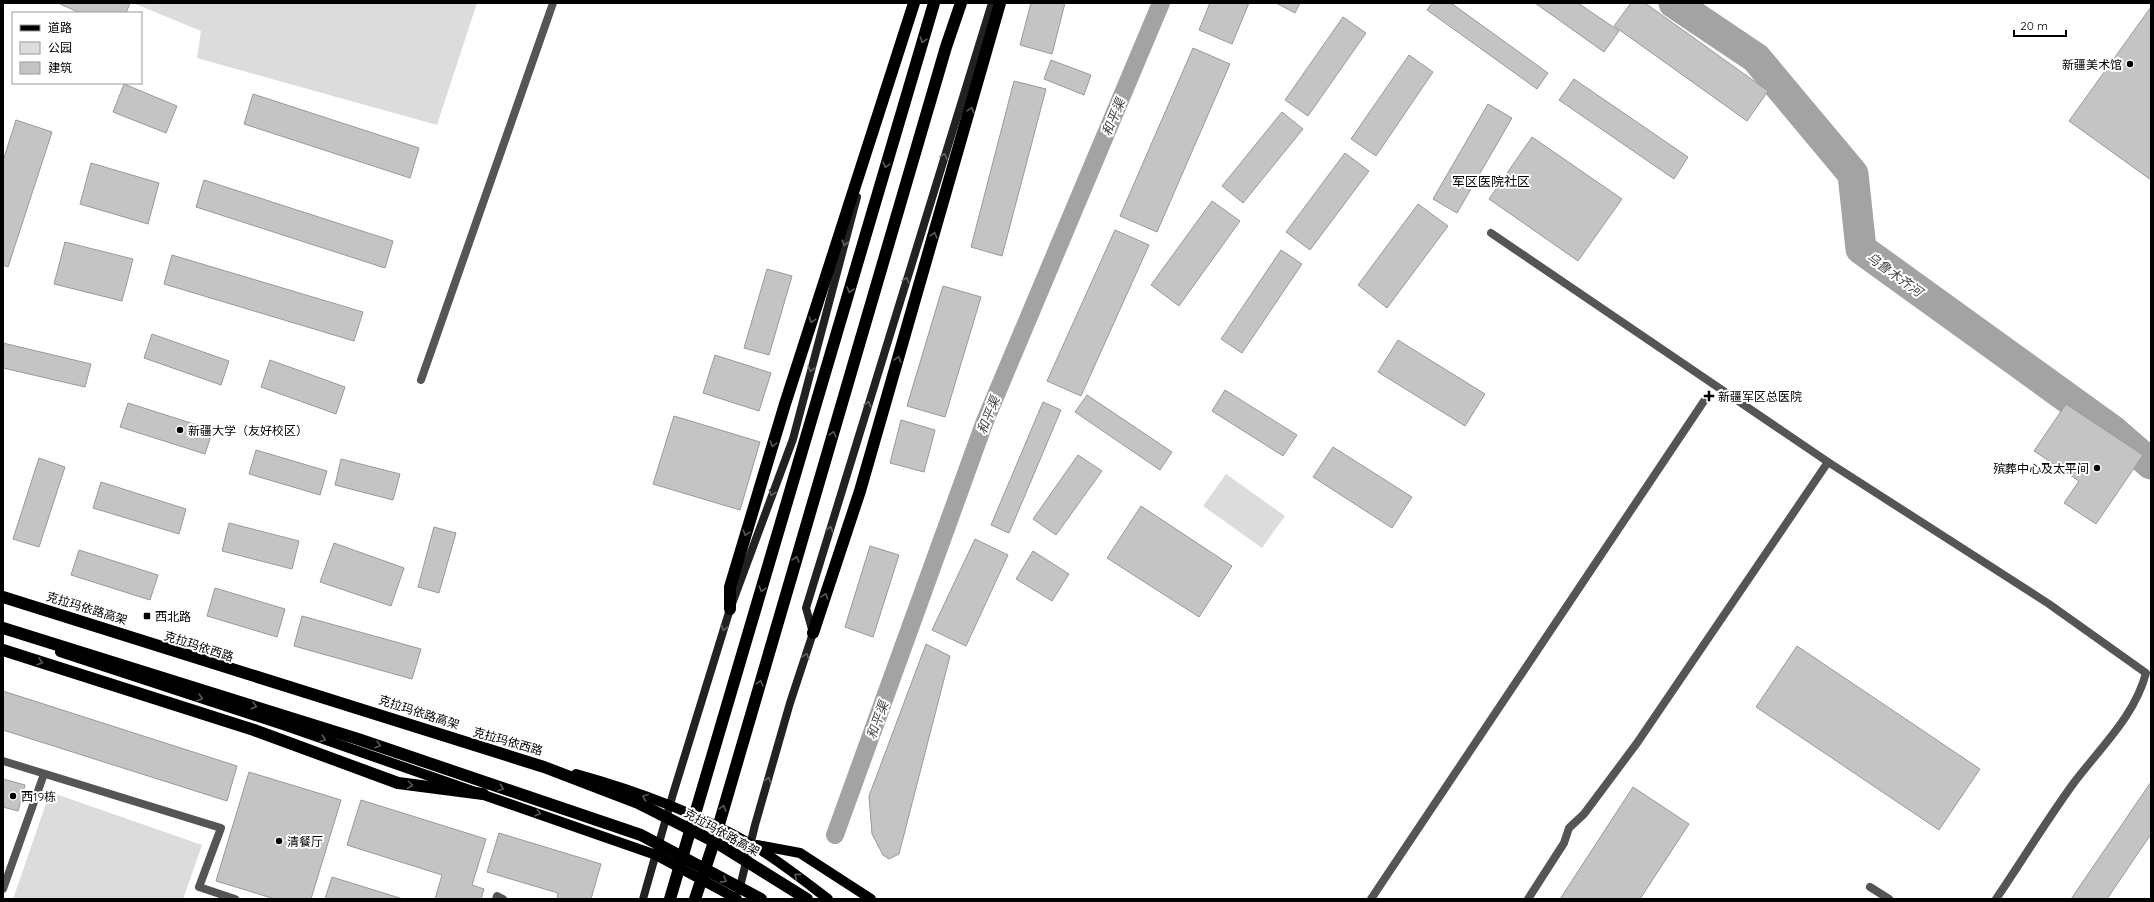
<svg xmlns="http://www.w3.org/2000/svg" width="2154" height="902" viewBox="0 0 2154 902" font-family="Quicksand,'Noto Sans SC',sans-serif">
  <rect width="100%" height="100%" fill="#fff"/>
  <g fill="#dcdcdc">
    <path d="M133 3H477L437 125 197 58 201 31Z"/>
    <path d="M1226 474 1285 516 1262 548 1203 506Z"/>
    <path d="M50 792 202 845 183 899H13Z"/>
  </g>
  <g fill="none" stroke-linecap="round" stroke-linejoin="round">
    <path stroke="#a3a3a3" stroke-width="18" d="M835 835 985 421 1161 3"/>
    <path stroke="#a3a3a3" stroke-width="31" d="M1674 3 1756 58 1853 174 1861 249 2112 430 2151 464"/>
  </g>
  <g fill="#c4c4c4" stroke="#999">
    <path d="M58 3H130L126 13H80Z"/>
    <path d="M1031 3H1065L1052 54 1020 45Z"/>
    <path d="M1210 3H1249L1232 44 1199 30Z"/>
    <path d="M1276 3H1300L1295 13Z"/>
    <path d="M1432 3H1451L1548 73 1537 89 1427 10Z"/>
    <path d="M1535 3H1578L1619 31 1604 52Z"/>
    <path d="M1631 3H1645L1768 91 1747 121 1614 26Z"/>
    <path d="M2151 7V180L2069 121Z"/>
    <path d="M1343 17 1366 33 1308 116 1285 100Z"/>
    <path d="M1193 48 1230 64 1157 232 1120 216Z"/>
    <path d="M1409 55 1433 72 1376 156 1351 139Z"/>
    <path d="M1051 60 1091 75 1084 95 1044 79Z"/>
    <path d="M1574 79 1688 157 1674 179 1559 100Z"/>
    <path d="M1014 81 1046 89 1002 256 971 247Z"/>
    <path d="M124 84 177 106 166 133 113 112Z"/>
    <path d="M253 94 419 148 410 178 244 124Z"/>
    <path d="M1488 104 1512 118 1457 213 1433 199Z"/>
    <path d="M1282 112 1303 129 1243 203 1222 186Z"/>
    <path d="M16 120 52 132 8 267 3 265V161Z"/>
    <path d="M1532 137 1622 199 1578 261 1489 199Z"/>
    <path d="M1345 153 1369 171 1310 250 1286 232Z"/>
    <path d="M91 163 159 183 148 224 80 204Z"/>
    <path d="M204 180 393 241 385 268 196 207Z"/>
    <path d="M1212 201 1240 221 1179 306 1151 285Z"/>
    <path d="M1418 204 1448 226 1387 308 1358 285Z"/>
    <path d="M1115 230 1149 245 1081 396 1047 381Z"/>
    <path d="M65 242 133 259 122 301 54 284Z"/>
    <path d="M1281 250 1302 264 1242 353 1221 339Z"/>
    <path d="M172 255 363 312 354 341 164 284Z"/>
    <path d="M767 269 792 276 769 355 744 348Z"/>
    <path d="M943 286 981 297 945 417 907 406Z"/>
    <path d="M152 334 229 361 221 385 144 358Z"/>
    <path d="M1398 340 1485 394 1465 426 1378 372Z"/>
    <path d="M3 343 91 364 85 387 3 368Z"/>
    <path d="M715 355 771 373 759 411 703 393Z"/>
    <path d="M270 360 345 387 336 414 261 387Z"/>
    <path d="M1225 390 1297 435 1283 456 1212 411Z"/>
    <path d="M1087 395 1172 452 1160 470 1075 412Z"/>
    <path d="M1043 402 1061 410 1009 533 991 525Z"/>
    <path d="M128 403 213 430 205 454 120 427Z"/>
    <path d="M2066 404 2143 455 2096 524 2064 503 2079 481 2034 451Z"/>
    <path d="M674 416 760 442 740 510 653 484Z"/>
    <path d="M901 420 935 430 924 472 890 463Z"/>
    <path d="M1333 447 1412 497 1392 528 1313 477Z"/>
    <path d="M256 450 327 471 320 495 249 474Z"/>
    <path d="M1078 455 1102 471 1056 535 1033 519Z"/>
    <path d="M39 458 65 467 39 547 13 539Z"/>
    <path d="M341 459 400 474 393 500 335 485Z"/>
    <path d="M101 482 186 509 179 534 93 508Z"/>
    <path d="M1141 506 1232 566 1199 617 1107 558Z"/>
    <path d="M229 523 299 541 292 569 222 551Z"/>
    <path d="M434 527 456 533 439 593 418 587Z"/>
    <path d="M975 539 1008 555 966 646 932 630Z"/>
    <path d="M334 543 404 568 391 606 320 582Z"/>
    <path d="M870 546 899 555 873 637 845 627Z"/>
    <path d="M79 550 158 575 150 600 71 575Z"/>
    <path d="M1033 551 1069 574 1052 601 1016 579Z"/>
    <path d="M215 588 285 609 277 637 207 616Z"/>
    <path d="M302 616 421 649 412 679 294 646Z"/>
    <path d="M926 644 950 656 899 854 889 859 883 855 872 834 869 796Z"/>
    <path d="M1797 646 1980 769 1939 830 1756 707Z"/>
    <path d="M3 691 237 766 227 801 3 730Z"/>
    <path d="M249 772 341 800 311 899H275L216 881Z"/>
    <path d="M3 779 25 785 18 811 3 807Z"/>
    <path d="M2151 782V834L2107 899H2071Z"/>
    <path d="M1633 787 1689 824 1640 899H1560Z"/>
    <path d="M361 800 486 839 472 885 484 889 481 899H435L442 875 347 845Z"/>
    <path d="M499 833 601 864 591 899H557L558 893 487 872Z"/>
    <path d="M332 877 403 899H325Z"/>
  </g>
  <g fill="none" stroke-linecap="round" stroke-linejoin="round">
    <g stroke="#555" stroke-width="8">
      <path d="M1491 233 1828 462 2049 604 2146 673C2135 716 2099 749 2073 784 2046 821 2022 861 1996 899"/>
      <path d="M421 380 553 3"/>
      <path d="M3 761 221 828 199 887 235 899"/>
      <path d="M1870 887 1889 899"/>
      <path d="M3 889 44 774"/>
      <path d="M496 899 497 896 503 899"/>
      <path d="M1371 899 1704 401"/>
      <path d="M1528 899 1564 843 1569 828 1584 814 1637 743 1828 462"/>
    </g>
    <g stroke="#222" stroke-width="8">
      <path d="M739 891 755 825 790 703 813 633 806 608 992 3"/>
      <path d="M643 899 673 794 730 609 793 439 857 197"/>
    </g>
    <g stroke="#000" stroke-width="10">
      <path d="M60 652 286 726 656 855 737 899"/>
      <path d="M576 774C634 790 698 814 751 844 778 860 803 880 828 899"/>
      <path d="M757 845 800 853 871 899"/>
    </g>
    <g stroke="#000" stroke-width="12">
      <path d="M3 597 544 767 638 803 717 843 807 899"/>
      <path d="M730 609V587L785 404 914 3"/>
      <path d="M3 628 358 739 641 835 761 899"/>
      <path d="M813 633 860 491 1000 3"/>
      <path d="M3 650 254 730 398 783 483 794"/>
      <path d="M670 899 934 3"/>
      <path d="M695 899 713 845 946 47 961 3"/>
    </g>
  </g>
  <defs><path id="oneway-chevron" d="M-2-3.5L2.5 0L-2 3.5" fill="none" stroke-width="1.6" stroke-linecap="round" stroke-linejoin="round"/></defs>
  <g stroke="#595959">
    <use href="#oneway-chevron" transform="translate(923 40) rotate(107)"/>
    <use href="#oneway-chevron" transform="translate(971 110) rotate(-74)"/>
    <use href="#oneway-chevron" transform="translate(886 165) rotate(106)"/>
    <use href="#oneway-chevron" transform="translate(934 235) rotate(-74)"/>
    <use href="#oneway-chevron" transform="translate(850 290) rotate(106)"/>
    <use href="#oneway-chevron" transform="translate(812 320) rotate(108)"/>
    <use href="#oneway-chevron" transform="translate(898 359) rotate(-74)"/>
    <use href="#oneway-chevron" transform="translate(833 434) rotate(-74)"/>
    <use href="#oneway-chevron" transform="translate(773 444) rotate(107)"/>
    <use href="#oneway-chevron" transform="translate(746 533) rotate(107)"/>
    <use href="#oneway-chevron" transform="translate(796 559) rotate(-74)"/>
    <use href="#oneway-chevron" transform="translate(762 589) rotate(106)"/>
    <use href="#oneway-chevron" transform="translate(825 596) rotate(-72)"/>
    <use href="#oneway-chevron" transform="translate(40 662) rotate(17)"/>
    <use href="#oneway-chevron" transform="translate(760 683) rotate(-74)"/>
    <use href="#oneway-chevron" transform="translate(200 698) rotate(18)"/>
    <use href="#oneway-chevron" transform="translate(254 706) rotate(17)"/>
    <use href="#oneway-chevron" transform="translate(323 739) rotate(19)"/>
    <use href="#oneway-chevron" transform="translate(378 745) rotate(19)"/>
    <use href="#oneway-chevron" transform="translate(410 785) rotate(7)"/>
    <use href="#oneway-chevron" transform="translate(501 788) rotate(19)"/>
    <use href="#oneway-chevron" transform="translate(645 797) rotate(-160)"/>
    <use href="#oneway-chevron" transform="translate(723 808) rotate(-74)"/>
    <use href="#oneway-chevron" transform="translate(538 813) rotate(19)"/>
    <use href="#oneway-chevron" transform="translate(797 876) rotate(-143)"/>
    <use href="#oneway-chevron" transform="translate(724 880) rotate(28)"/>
  </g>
  <g stroke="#646464">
    <use href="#oneway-chevron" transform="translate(944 156) rotate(-73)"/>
    <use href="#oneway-chevron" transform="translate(845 243) rotate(105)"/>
    <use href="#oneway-chevron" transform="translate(906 280) rotate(-73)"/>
    <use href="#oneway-chevron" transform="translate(811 369) rotate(105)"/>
    <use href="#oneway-chevron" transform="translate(868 404) rotate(-73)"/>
    <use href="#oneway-chevron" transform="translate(772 493) rotate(110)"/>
    <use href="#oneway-chevron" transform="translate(830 529) rotate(-73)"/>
    <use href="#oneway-chevron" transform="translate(724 628) rotate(107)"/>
    <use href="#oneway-chevron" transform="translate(806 656) rotate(-72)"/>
    <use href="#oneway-chevron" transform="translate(768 780) rotate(-74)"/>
  </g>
  <g fill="#000" stroke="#fff" stroke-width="1.5">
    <circle cx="2130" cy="64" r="4"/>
    <path d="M1707 390h4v4h4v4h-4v4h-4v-4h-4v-4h4z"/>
    <circle cx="180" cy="430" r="4"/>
    <circle cx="2097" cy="468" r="4"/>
    <rect x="143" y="612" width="8" height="8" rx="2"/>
    <circle cx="13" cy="796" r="4"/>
    <circle cx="279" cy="841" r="4"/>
  </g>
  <g text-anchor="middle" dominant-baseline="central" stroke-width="4" stroke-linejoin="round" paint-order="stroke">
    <g font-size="12" fill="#000" stroke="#fff" text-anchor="start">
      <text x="2122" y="64" text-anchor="end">新疆美术馆</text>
      <text x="1718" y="396">新疆军区总医院</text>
      <text x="188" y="430">新疆大学（友好校区）</text>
      <text x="2089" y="468" text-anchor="end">殡葬中心及太平间</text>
      <text x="155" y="616">西北路</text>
      <text x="21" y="796">西19栋</text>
      <text x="287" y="841">清餐厅</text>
    </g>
    <g font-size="12" fill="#000" stroke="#fff">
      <text transform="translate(87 608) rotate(17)">克拉玛依路高架</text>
      <text transform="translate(199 646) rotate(18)">克拉玛依西路</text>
      <text transform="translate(419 712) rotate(18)">克拉玛依路高架</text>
      <text transform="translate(508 741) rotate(16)">克拉玛依西路</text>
      <text transform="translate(722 832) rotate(29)">克拉玛依路高架</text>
    </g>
    <g font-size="13" font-style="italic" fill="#444" stroke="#fff">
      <text transform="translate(1113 117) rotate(-67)">和平渠</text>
      <text transform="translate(1895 274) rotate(36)">乌鲁木齐河</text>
      <text transform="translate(988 415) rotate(-68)">和平渠</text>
      <text transform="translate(877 720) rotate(-70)">和平渠</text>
    </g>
    <g font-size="13" fill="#000" stroke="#fff">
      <text x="1491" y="181">军区医院社区</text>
    </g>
  </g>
  <rect width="2154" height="902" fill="none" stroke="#000000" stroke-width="8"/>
  <rect x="12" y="12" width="130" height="72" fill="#ffffff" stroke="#999999"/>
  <rect x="20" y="25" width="20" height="6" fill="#000000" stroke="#999999"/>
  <text x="48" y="32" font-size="12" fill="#000000">道路</text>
  <rect x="20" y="42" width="20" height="12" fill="#dcdcdc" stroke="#999999"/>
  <text x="48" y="52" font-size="12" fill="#000000">公园</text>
  <rect x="20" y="62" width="20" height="12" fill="#c4c4c4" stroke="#999999"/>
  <text x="48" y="72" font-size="12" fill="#000000">建筑</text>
  <path d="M2014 30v6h52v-6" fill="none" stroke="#000000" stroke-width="2"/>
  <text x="2020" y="30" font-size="12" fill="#000000" stroke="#ffffff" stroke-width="3" paint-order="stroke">20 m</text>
</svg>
